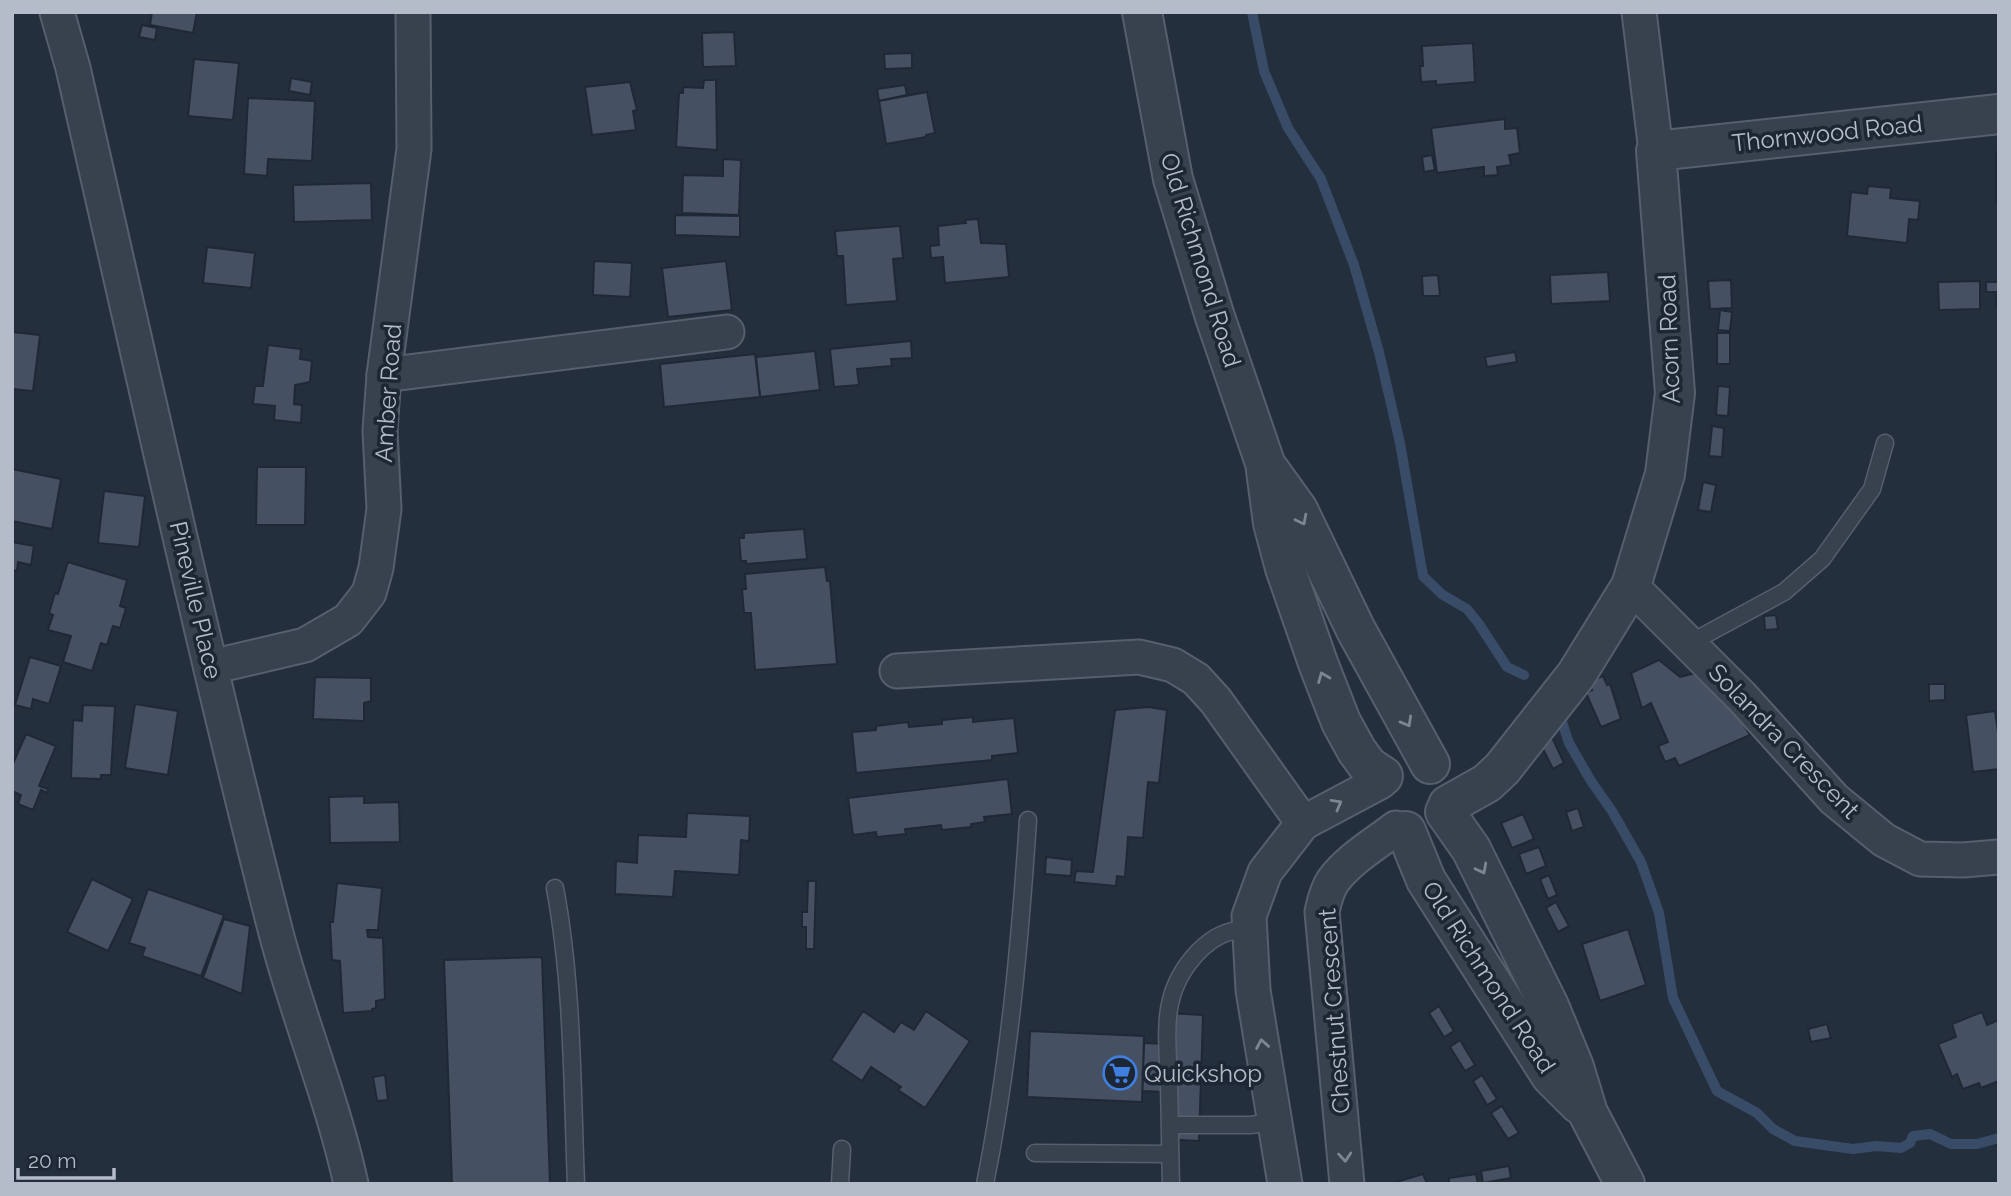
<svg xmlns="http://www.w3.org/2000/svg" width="2011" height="1196" viewBox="0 0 2011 1196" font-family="Raleway,sans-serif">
  <rect width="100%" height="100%" fill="#242f3e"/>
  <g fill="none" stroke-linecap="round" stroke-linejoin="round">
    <g stroke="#394c67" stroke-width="10">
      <path d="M1252 12 1264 71 1288 128 1321 179 1354 265 1379 352 1400 443 1423 576 1443 595 1467 609 1479 624 1507 667 1524 675"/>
      <path d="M1559 713 1569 743 1591 781 1612 811 1641 862 1659 913 1673 998 1717 1091 1757 1113 1773 1129 1795 1141 1853 1149 1876 1146 1901 1148 1910 1143 1913 1136 1930 1134 1951 1144H1977L1999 1138"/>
    </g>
  </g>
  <g fill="#455162" stroke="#1f2835" stroke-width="2">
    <path d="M152 12H197L193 33 150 25Z"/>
    <path d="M142 25 157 28 155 40 139 37Z"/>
    <path d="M734 32 736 66 703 67 702 33Z"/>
    <path d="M1473 43 1475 82 1436 85V81L1421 82 1420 66H1423L1422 46Z"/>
    <path d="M912 53V68L885 69 884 54Z"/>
    <path d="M194 59 239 63 233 120 188 116Z"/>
    <path d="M291 78 312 82 310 95 289 91Z"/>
    <path d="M704 80H716L717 150 676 147 679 93H683V87L703 88Z"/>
    <path d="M630 82 637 110 633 111 636 130 592 135 585 87Z"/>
    <path d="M905 85 907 95 879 101 877 89Z"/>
    <path d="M927 92 935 133 926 135V137L886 144 879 101Z"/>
    <path d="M248 98 315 101 312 161 268 159 267 176 244 174Z"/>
    <path d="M1505 119V129L1517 128 1520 153 1509 155 1511 165 1497 167 1498 175 1484 176V167L1437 173 1431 128Z"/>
    <rect x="1996" y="152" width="3" height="50"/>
    <path d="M1432 155 1435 170 1424 172 1422 157Z"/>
    <path d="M723 159 741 160 739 215 682 213 683 175 723 176Z"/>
    <path d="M371 183 372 220 294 222 293 185Z"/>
    <path d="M1868 186 1891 188 1890 198 1920 201 1918 220 1909 219 1907 243 1847 236 1851 192 1867 194Z"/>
    <path d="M675 215 740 216V237L675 235Z"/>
    <path d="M978 219 981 243 1006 244 1009 277 945 283 943 257 931 258 930 246 939 245 938 226 966 223 965 220Z"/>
    <path d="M900 226 903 258 893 259 897 301 846 305 843 256H837L835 231Z"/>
    <path d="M207 247 255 253 251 288 203 283Z"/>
    <path d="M594 261 632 263 630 297 593 295Z"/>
    <path d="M726 261 732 310 668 317 662 268Z"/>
    <path d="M1608 272 1610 301 1551 304 1550 275Z"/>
    <path d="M1438 275 1440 296H1423L1422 276Z"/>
    <path d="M1731 280 1732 308 1710 309 1708 281Z"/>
    <path d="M1980 281V309L1939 310 1938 282Z"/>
    <path d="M1986 282H1999V306H1996V292H1986Z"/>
    <path d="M1720 310 1732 312 1730 331 1718 330Z"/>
    <path d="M12 332 40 335 33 391 12 389Z"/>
    <rect x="1717" y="333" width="13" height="31"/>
    <path d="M911 341 912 358 891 359 892 366 857 369 859 385 834 387 830 349Z"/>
    <path d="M268 345 301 349 300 359 312 361 310 382 295 385 294 404 302 405 301 423 274 420 275 406 253 404 255 386H263Z"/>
    <path d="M815 351 820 390 760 397 756 357Z"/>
    <path d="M1515 352 1517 362 1487 367 1485 357Z"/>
    <path d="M755 354 760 397 664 407 660 364Z"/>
    <path d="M1718 386 1730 387 1728 416 1716 415Z"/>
    <path d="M1712 426 1724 428 1722 457 1709 456Z"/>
    <path d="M257 467H306L305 525H256Z"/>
    <path d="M12 469 61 479 52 529 12 521Z"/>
    <path d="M1703 482 1716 485 1711 512 1698 510Z"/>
    <path d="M104 491 145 496 139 547 98 543Z"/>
    <path d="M804 529 807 559 746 564V561H741L739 538H744V533Z"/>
    <path d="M12 542 34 546 31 565 18 562 17 571 12 570Z"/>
    <path d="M68 562 127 580 120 606 126 608 120 628 113 626 107 645 101 643 92 671 63 662 71 636 48 630 53 615 49 613 55 593 58 594Z"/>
    <path d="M825 567 827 581H830L837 664 755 670 751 613H744L742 589H746L745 574Z"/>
    <path d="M1776 615 1778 629 1765 630 1764 616Z"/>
    <path d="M30 657 61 666 49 704 33 699 31 709 15 705Z"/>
    <path d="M1659 660 1680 677 1709 670 1750 735 1679 766 1675 758 1665 762 1658 746 1668 742 1651 703 1642 708 1631 673Z"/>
    <path d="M1603 676 1607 685 1610 684 1621 719 1601 727 1586 693 1592 690 1589 681Z"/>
    <path d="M315 677 371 678V701L364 703V721L313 719Z"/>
    <path d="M1929 684H1945V700L1929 701Z"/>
    <path d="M135 704 178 711 168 775 125 768Z"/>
    <path d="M83 705 115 706 111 775H101V779L71 778 73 720 82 721Z"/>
    <path d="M1148 707 1167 710 1159 783 1148 782 1143 838 1128 837 1125 877 1117 876 1116 886 1074 882 1076 871 1093 872 1115 710Z"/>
    <path d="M1995 711 1999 740V769L1973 772 1966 715Z"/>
    <path d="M973 717V722L1014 718 1018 753 992 756V760L856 773 852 732 876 730V726L908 722 909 727 942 724V720Z"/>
    <path d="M26 734 56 746 39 786 48 789 47 793 41 790 33 810 18 804 21 795 12 791V766Z"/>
    <path d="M1551 735 1564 763 1553 769 1539 741Z"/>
    <path d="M1008 779 1012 814 984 817 985 822 971 824V827L942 830 941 825 905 829 906 834 877 837 876 832 853 835 848 798Z"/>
    <path d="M364 796V803L399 802 400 842 330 843 329 797Z"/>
    <path d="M1578 808 1584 827 1572 831 1566 812Z"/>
    <path d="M687 813 750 816 749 841 741 840 739 875 675 871 673 897 615 894 616 861 637 863 638 835 686 837Z"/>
    <path d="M1523 814 1534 839 1512 848 1501 823Z"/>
    <path d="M1539 847 1546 866 1526 874 1519 854Z"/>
    <path d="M1046 857 1072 860 1071 876 1045 874Z"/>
    <path d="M1549 875 1557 895 1548 899 1540 879Z"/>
    <path d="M92 879 133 899 108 951 67 932Z"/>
    <path d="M808 881H816L814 949H806V927H802V912H807Z"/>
    <path d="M337 883 382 888 378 930H367L368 937 383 938 385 999 376 1001V1008L372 1009V1011L343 1013 340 961 332 960 330 922H333Z"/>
    <path d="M148 889 224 915 201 976 142 956 145 948 129 943Z"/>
    <path d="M1556 902 1569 926 1558 932 1546 908Z"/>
    <path d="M224 919 250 926 242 994 203 978Z"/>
    <path d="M1628 929 1646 985 1600 1001 1582 944Z"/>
    <path d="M542 957 550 1184H452L444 960Z"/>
    <path d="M1439 1006 1454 1031 1444 1037 1429 1013Z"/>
    <path d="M863 1011 894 1032 901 1022 914 1030 926 1011 970 1041 925 1108 898 1090 901 1087 871 1067 862 1081 831 1060Z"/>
    <path d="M1982 1012 1987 1025 1999 1020V1081L1981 1088 1979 1083 1963 1089 1957 1074 1952 1077 1938 1044 1956 1037 1952 1024Z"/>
    <path d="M1167 1013 1203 1015 1199 1141 1162 1139 1164 1092 1142 1091 1144 1043 1165 1044Z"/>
    <path d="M1827 1024 1831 1038 1811 1042 1808 1029Z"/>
    <path d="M1030 1031 1144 1036 1142 1102 1027 1097Z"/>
    <path d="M1460 1040 1475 1065 1465 1071 1450 1047Z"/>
    <path d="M385 1075 388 1100 377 1101 373 1077Z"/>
    <path d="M1482 1075 1497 1099 1487 1105 1473 1081Z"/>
    <path d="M1502 1106 1519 1133 1508 1139 1491 1113Z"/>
    <path d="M1509 1166 1511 1178 1483 1183 1481 1171Z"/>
    <path d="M1423 1174 1427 1184H1394L1393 1183Z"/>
    <path d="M1476 1174 1478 1184H1449V1178Z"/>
  </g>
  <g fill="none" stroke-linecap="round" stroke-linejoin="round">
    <defs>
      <g id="service">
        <path d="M1690 643 1784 592 1822 559 1872 489 1885 443"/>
        <path d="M555 888C573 985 572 1085 576 1184"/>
        <path d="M1170 1125H1250L1275 1122"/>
        <path d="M1035 1153 1170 1154"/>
        <path d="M840 1184 842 1149"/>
        <path d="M985 1184C1009 1064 1020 942 1028 820"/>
        <path d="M1171 1184C1170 1152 1170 1120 1169 1087 1168 1035 1158 994 1198 952 1214 936 1227 930 1249 929"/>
      </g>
      <g id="minor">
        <path d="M57 12 73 68C139 356 202 644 275 929 297 1015 332 1097 351 1184"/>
        <path d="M1639 12 1656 151"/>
        <path d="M384 375 727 332"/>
        <path d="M1631 586 1741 696 1834 799 1884 840 1920 859 1963 860 1999 857"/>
        <path d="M211 667 305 645 348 620 369 593 376 568 384 509 380 431 384 375 414 149 413 12"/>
        <path d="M897 671 1139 657 1173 665 1196 679 1216 701 1303 823"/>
        <path d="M1285 1184 1253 990 1249 916 1265 872 1303 823 1380 782"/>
        <path d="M1347 1184 1322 912C1324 902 1327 890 1333 881 1348 860 1375 844 1396 828"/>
      </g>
      <g id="tertiary">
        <path d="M1142 12 1173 179 1214 314 1265 463 1273 523 1285 568 1318 663 1341 722 1357 751 1368 766 1383 776"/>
        <path d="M1270 471 1298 510 1356 630 1430 764"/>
        <path d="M1448 805 1487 783 1502 769 1576 675 1631 586 1665 474 1675 393 1656 151 1999 114"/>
        <path d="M1445 812 1471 849 1549 1006 1574 1067 1588 1113 1625 1184"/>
        <path d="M1406 831 1426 880 1551 1076 1579 1104"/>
      </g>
    </defs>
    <use href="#service" stroke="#565f6c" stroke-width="19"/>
    <use href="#minor" stroke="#565f6c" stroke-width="37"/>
    <use href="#tertiary" stroke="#565f6c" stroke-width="42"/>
    <use href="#service" stroke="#38414e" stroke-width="16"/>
    <use href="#minor" stroke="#38414e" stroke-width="33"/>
    <use href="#tertiary" stroke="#38414e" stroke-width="38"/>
  </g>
  <defs><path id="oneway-chevron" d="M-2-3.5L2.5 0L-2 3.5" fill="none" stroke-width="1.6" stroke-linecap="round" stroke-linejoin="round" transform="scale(1.75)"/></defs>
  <g stroke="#7c8592">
    <use href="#oneway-chevron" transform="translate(1302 520) rotate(63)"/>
    <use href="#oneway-chevron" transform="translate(1323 677) rotate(-112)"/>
    <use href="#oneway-chevron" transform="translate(1407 722) rotate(61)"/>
    <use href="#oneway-chevron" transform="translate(1337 804) rotate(-29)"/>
    <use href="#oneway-chevron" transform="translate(1482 869) rotate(62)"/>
    <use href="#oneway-chevron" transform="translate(1262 1044) rotate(-100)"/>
    <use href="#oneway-chevron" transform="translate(1345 1157) rotate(85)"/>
  </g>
  <defs>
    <symbol id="supermarket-ring" viewBox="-11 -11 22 22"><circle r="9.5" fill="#1d2633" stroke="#3f7fe0" stroke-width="1.5"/><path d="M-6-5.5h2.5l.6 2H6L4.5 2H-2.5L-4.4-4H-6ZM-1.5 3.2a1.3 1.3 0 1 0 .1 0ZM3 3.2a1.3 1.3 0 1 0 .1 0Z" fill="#3f7fe0"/></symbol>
  </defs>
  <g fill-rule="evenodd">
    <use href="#supermarket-ring" x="1101" y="1054" width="38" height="38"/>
  </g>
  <g text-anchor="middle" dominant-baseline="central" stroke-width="7" stroke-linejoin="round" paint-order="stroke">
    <g font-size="24" fill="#b4bcc9" stroke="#1d2633">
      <text transform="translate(1827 133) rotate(-6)">Thornwood Road</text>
      <text transform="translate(1201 260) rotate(73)">Old Richmond Road</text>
      <text transform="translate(1669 339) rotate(-92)">Acorn Road</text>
      <text transform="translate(388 393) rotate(-86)">Amber Road</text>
      <text transform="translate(196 600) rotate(77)">Pineville Place</text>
      <text transform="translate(1784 741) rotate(46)">Solandra Crescent</text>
      <text transform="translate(1489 977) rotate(57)">Old Richmond Road</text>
      <text transform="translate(1334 1011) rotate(-94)">Chestnut Crescent</text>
    </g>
    <g font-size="24" fill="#b4bcc9" stroke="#1d2633" text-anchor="start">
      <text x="1144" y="1073">Quickshop</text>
    </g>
  </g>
  <rect width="2011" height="1196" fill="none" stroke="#b4bcc9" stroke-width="28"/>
  <path d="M18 1168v10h96v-10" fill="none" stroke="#b4bcc9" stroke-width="3.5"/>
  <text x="28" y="1168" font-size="21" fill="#b4bcc9" stroke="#1d2633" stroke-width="5" paint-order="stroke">20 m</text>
</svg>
